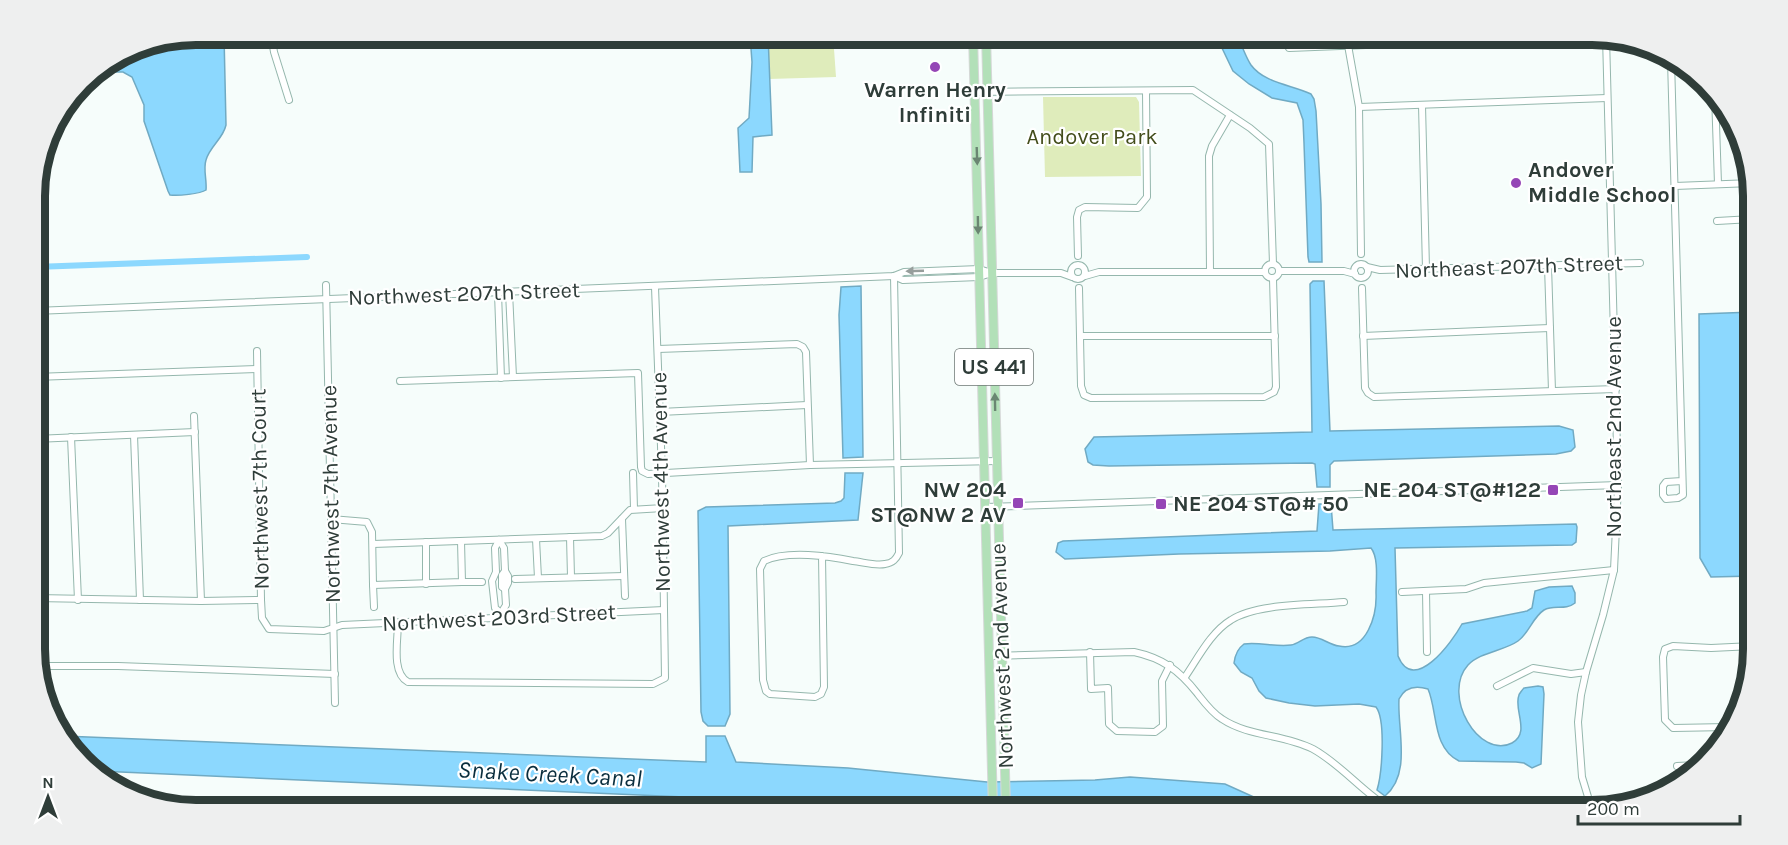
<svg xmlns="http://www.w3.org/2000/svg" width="1788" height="845" viewBox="0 0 1788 845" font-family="Karla,sans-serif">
  <rect width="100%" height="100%" fill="#f6fdfb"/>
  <g fill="#dfecbb">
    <path d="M768 35H833L836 77 769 79Z"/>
    <path d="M1043 97H1136L1139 102 1141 176 1045 177Z"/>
  </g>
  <g fill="#8cd8fe" stroke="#70aac3" stroke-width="1.5">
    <path d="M196 35H224L226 125C223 139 210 146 206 160 203 169 207 180 206 190 200 194 178 196 170 195L168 191 144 121V105L132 77 123 72H107L76 92 89 75 135 47Z"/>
    <path d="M750 35H768L772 135 753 137 752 172H740L738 128 749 118 752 62Z"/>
    <path d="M1050 35H1236C1242 44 1245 56 1251 65 1264 83 1292 85 1311 94L1314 99 1316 111 1321 204 1322 262H1309L1308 257 1304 143 1303 120 1297 103 1272 98 1249 84 1233 71 1221 46 1215 42 1058 41Z"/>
    <path d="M1313 281H1324L1330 431 1559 426 1573 430 1575 447 1571 451 1556 454 1334 461 1330 465V487H1317L1315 464 1312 463 1109 466 1093 465 1088 462 1085 449 1094 437 1312 432 1310 284Z"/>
    <path d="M861 286 863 457 843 458 839 315 841 287Z"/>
    <path d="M1753 312V576L1711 577 1700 558 1699 314Z"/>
    <path d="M845 473H863L858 520 728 526 730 714 725 726H708L703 721 701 712 698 511 706 507 835 503 841 501 844 498Z"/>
    <path d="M1319 504H1331L1333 530 1576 524 1577 527 1576 542 1572 545 1395 548 1398 656C1414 695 1452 642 1462 624L1527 611 1532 608 1535 591 1549 587 1572 586 1575 593V603C1565 611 1554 604 1544 610 1533 617 1529 633 1518 641 1504 651 1480 652 1468 665 1441 695 1479 760 1512 743 1531 733 1513 709 1519 695 1519 694 1523 689 1524 688L1538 686 1543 687 1544 694 1541 764 1532 768 1524 763 1516 762 1459 761C1432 748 1438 712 1428 689 1415 685 1405 687 1399 699 1397 729 1412 774 1385 796L1377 790C1382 774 1386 720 1376 707L1359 704 1315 706 1289 703 1266 698 1259 691 1252 678 1241 672 1234 663C1235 655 1237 649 1244 644 1260 642 1275 647 1291 645 1299 644 1303 637 1312 637 1322 637 1329 645 1339 646 1367 652 1377 615 1376 593 1376 581 1379 558 1371 548L1330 551 1179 554 1065 559 1056 552 1058 543 1063 541 1317 531Z"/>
    <path d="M63 736 706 762V736H725L736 762 848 768 987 782 1095 780 1130 777 1225 784 1267 803 1278 810H976L98 771 68 748Z"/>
  </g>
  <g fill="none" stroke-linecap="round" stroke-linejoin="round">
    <path stroke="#8cd8fe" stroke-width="6" d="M35 267 307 257"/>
    <defs>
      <g id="minor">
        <path d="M271 34 274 52 289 100"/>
        <path d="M1281 34 1289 48 1600 36"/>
        <path d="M1346 34 1359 107 1361 254"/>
        <path d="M1671 60C1674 205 1680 350 1683 495L1678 498 1666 499 1663 495V486L1666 482 1682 481"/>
        <path d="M975 92 1193 90 1250 128 1269 144 1273 264"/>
        <path d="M1715 94 1718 184"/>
        <path d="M1422 105 1426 269"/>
        <path d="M1359 107 1607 98"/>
        <path d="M1675 186 1752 183"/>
        <path d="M1717 221 1752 219"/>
        <path d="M1078 256 1077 217 1079 210 1085 207 1138 208 1147 197 1146 91"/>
        <circle cx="1361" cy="271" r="7"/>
        <circle cx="1272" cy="271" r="7"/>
        <circle cx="1078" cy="272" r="7"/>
        <path d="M1548 266 1552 391"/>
        <path d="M1367 267 1380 270 1640 263"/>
        <path d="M1210 271 1209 156 1212 146 1230 115"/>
        <path d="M1280 271H1344L1355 274"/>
        <path d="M894 276 903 280 979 277 992 273H1061L1072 277"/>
        <path d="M1085 276 1099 272H1265"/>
        <path d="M326 285 335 703"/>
        <path d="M1079 288 1081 386 1084 395 1091 398 1264 397 1274 392 1276 387 1273 279"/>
        <path d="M1362 288 1365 388 1368 393 1374 397 1616 389"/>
        <path d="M509 292 513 377"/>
        <path d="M498 293 501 378"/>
        <path d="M35 311 894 276 904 272 979 269 992 273"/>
        <path d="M1080 336H1275"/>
        <path d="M1363 336 1550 328"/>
        <path d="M658 349 797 344 803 347 806 352 810 465"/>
        <path d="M257 351 261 600 262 618 269 629 324 631 342 625 664 610"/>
        <path d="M35 377 257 369"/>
        <path d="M400 381 638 373 641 467 642 471 648 474 810 465 997 461"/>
        <path d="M660 412 807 405"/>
        <path d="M194 416 201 601"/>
        <path d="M134 435 140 600"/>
        <path d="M71 437 78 600"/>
        <path d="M35 439 195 432"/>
        <path d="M633 473 634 509"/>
        <path d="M986 507 1618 485"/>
        <path d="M331 519 367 522 372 532 373 585 462 582 461 541"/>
        <path d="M622 519 625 596"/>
        <path d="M570 537 571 577"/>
        <path d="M536 539 538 578"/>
        <path d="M499 540 504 548 505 571 508 576V583L505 589 506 605 501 613V618"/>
        <path d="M499 540 495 548 496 572 492 581 495 608 501 613"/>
        <path d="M426 542V584"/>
        <path d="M373 544 602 536 608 533 630 510 663 508"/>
        <path d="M822 556 824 687 821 694 815 697 770 694 766 691 763 680 760 569 764 561C787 550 829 556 853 561 863 562 875 566 885 564 893 563 896 559 899 553L894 276"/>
        <path d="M505 571 502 575V587L505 589"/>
        <path d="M515 579 624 576"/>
        <path d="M462 582H482"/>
        <path d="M373 585 374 607"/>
        <path d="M1426 591 1427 652"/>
        <path d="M1402 592 1466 589 1484 583 1614 570"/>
        <path d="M36 598 201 601 261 600"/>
        <path d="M398 623C398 640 391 673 408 682L653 684 665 678 662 473 655 287"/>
        <path d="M1090 652 1091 689 1108 688 1109 724 1117 731 1155 732 1163 726 1162 681 1170 665"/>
        <path d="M990 656 1134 652C1162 658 1179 670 1197 693 1204 702 1212 713 1222 719 1249 737 1284 734 1313 749 1342 765 1363 793 1392 810"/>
        <path d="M36 666H118L335 674"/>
        <path d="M1185 677C1198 658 1211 632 1231 620 1257 603 1313 605 1344 602"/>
        <path d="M1497 686 1533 668 1571 674 1586 672"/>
        <path d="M1728 727 1673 728 1665 720 1663 657 1665 649 1673 646 1711 648 1753 646"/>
        <path d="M1677 766 1696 765"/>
        <path d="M190 809 218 810"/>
        <path d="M1592 810 1582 777 1578 722 1581 695 1586 672 1603 615 1614 570 1618 485 1606 37"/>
      </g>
      <g id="major">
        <path d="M973 34 993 810"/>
        <path d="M986 34 1006 810"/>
      </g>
    </defs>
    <use href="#minor" stroke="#95b7ad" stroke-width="8"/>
    <use href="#major" stroke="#d5d8d7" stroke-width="10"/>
    <use href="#minor" stroke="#fff" stroke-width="6"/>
    <use href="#major" stroke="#b2e0b8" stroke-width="8"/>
  </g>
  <defs><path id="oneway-solid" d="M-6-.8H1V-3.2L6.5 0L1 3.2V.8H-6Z" transform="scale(1.5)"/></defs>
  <g fill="#6a8672">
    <use href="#oneway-solid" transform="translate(977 156) rotate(88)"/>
    <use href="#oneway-solid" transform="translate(978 225) rotate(89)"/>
    <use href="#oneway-solid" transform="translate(995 402) rotate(-91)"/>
  </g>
  <use fill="#979e9c" href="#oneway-solid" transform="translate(915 271) rotate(178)"/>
  <g fill="#9546b6" stroke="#fff" stroke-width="2">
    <circle cx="935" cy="67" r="6"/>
    <circle cx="1516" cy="183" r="6"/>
    <rect x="1547" y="484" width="12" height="12" rx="3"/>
    <rect x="1012" y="497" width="12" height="12" rx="3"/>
    <rect x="1155" y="498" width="12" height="12" rx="3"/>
  </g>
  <g text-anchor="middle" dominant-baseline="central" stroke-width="4.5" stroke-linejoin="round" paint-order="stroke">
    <rect fill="#fff" stroke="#6d7774" stroke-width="1.5" x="955" y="349" width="78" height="36" rx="4.5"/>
    <g font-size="21" font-weight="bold" fill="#2f3d39">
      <text x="994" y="367">US 441</text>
    </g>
    <g font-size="22" font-weight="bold" fill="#2f3d39" stroke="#fff" text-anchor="start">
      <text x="935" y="90" text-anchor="middle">Warren Henry<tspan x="935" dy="25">Infiniti</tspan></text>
      <text x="1528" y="170">Andover<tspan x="1528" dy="25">Middle School</tspan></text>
      <text x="1006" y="490" text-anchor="end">NW 204<tspan x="1006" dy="25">ST@NW 2 AV</tspan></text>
      <text x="1541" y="490" text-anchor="end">NE 204 ST@#122</text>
      <text x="1173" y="504">NE 204 ST@# 50</text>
    </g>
    <g font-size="22" fill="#434d1b" stroke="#fff">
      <text x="1092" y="137">Andover Park</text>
    </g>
    <g font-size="22" fill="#2f3d39" stroke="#fff">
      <text transform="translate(1509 267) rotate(-2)">Northeast 207th Street</text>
      <text transform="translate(464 294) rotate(-2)">Northwest 207th Street</text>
      <text transform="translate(1614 427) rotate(-90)">Northeast 2nd Avenue</text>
      <text transform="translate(661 482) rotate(-91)">Northwest 4th Avenue</text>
      <text transform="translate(260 489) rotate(-91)">Northwest 7th Court</text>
      <text transform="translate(331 494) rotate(-91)">Northwest 7th Avenue</text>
      <text transform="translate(499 618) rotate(-3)">Northwest 203rd Street</text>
      <text transform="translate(1002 656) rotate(-92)">Northwest 2nd Avenue</text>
    </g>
    <g font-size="24" font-style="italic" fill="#0a2e3e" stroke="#fff">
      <text transform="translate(550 774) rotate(3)">Snake Creek Canal</text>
    </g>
  </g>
  <path d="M0 0H1788V845H0ZM196 45H1592A151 151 0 0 1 1743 196V649A151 151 0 0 1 1592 800H196A151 151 0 0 1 45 649V196A151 151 0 0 1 196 45Z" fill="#eeefef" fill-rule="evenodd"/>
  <path fill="none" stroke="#2f3d39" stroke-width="8" d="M196 45H1592A151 151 0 0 1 1743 196V649A151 151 0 0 1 1592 800H196A151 151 0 0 1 45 649V196A151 151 0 0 1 196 45Z"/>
  <g transform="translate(48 797)" stroke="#ffffff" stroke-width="4.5" paint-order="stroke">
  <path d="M0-4.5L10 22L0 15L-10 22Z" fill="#2f3d39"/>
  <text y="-9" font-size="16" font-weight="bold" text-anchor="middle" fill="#2f3d39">N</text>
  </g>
  <path d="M1578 815v9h162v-9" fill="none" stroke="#2f3d39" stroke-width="3"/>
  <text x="1587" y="815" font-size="18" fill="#2f3d39" stroke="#ffffff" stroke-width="4.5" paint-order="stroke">200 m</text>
</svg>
